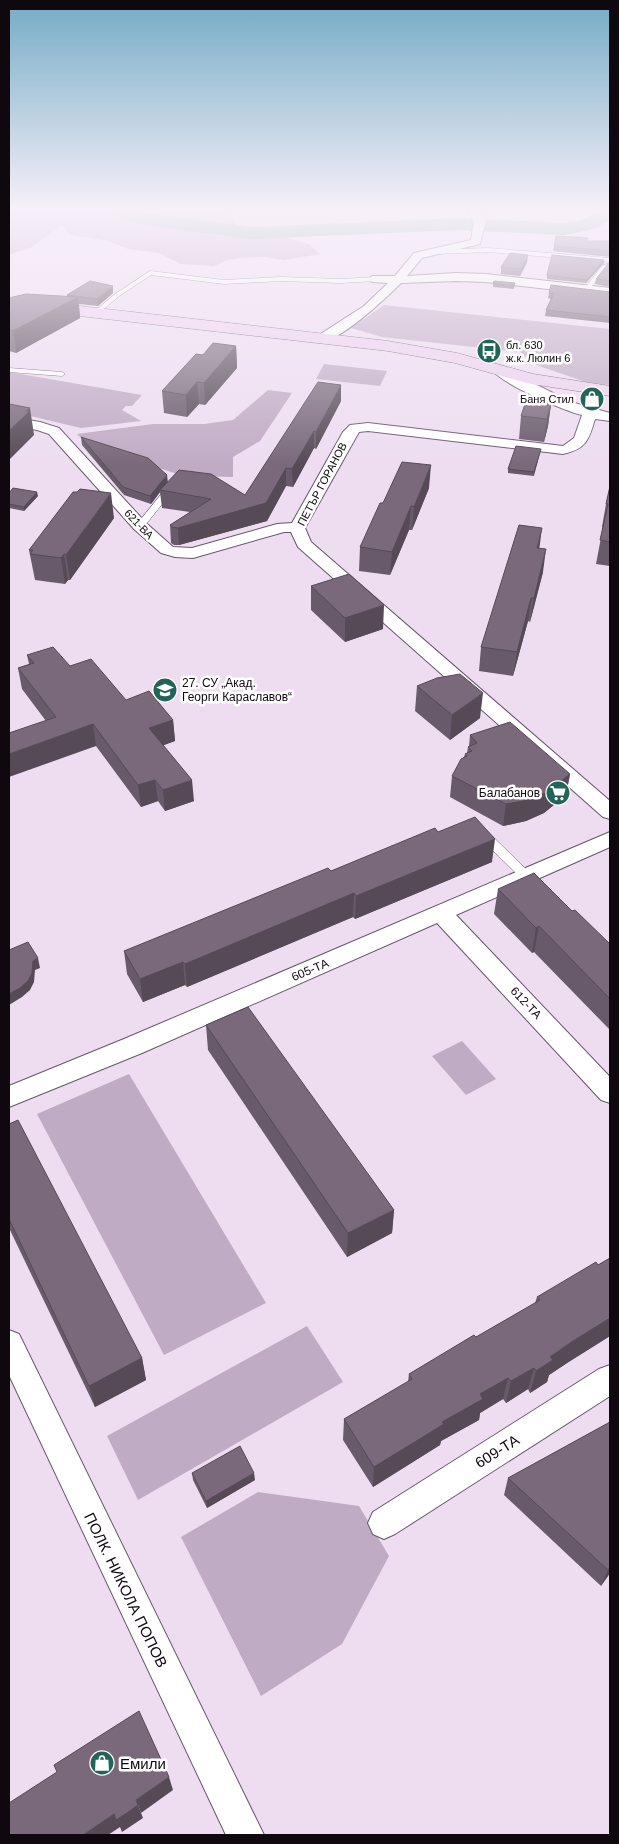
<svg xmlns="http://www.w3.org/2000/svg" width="619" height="1844" viewBox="0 0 619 1844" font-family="Helvetica,sans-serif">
  <rect width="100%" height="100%" fill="#eeddf1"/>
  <g fill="#c0abc4">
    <path d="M9 207H153L160 210 193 207 227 213 237 225 309 244 320 254 284 260 264 257 241 258 227 260 214 266 181 264 159 253 128 249 108 241 70 235 62 225 32 247 9 255Z"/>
    <path d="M384 305 610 329V385L586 382 536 365 520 352 382 337 351 328Z"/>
    <path d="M324 364 387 371 380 386 316 379Z"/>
    <path d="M9 372 142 395 132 406H126L122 410 141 421 81 428 9 411Z"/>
    <path d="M268 390 292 393 260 441 233 457V477L184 476 89 446 77 434 153 424H204L233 420Z"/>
    <path d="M462 1041 496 1079 466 1095 432 1056Z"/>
    <path d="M129 1074 266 1303 164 1355 37 1114Z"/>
    <path d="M307 1326 343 1382 138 1500 107 1436Z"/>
    <path d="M258 1492 359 1506 389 1556 342 1644 261 1696 181 1537Z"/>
  </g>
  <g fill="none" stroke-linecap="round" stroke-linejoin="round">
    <path fill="#699e91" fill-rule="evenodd" d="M98 207H125L146 213 252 227 459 218 564 223 581 220 609 207H610V220L594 229 564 235 459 230 252 239 143 225 100 211Z"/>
    <defs>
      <g id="service">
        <path d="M488 248 610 258V262L488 252 434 254 431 252 434 250Z"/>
        <path d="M610 263V267L606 268 588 291H584V289L602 266Z"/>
        <path d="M150 271 224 280 281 277 341 279 376 277 379 279 376 281 341 283 281 281 224 284 151 275 119 296 99 313H95V311L115 294Z"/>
        <path d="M9 368 62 372 65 374 62 376 9 372Z"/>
        <path d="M168 486 175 488 143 528H137V524Z"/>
        <path d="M484 831 488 832 530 873 531 876 530 879H522L480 838 479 835 480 832Z"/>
      </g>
      <g id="minor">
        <path d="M465 207H475L486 221 480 244 422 258 407 276 456 273 486 274 610 288V296L486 282 456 281 401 283C388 296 337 345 319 341L318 338 319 335 364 306 388 283 372 282 370 279 372 276H395L414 253 471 240 474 221Z"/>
        <path d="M499 366 571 402 610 413V421L595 419C589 440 586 449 563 454L368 431 359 432 305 528 311 542 610 801V819L603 817 298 547 291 532H284L193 558 175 557 161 553 134 529 49 434 37 430 9 425V417L40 422 59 428 146 523 173 547 192 548 277 524 292 523 343 432 350 425 368 423 563 446 574 438 582 415C563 410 504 385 492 370Z"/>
        <path d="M610 832V847L456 915 610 1077V1103L601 1100 437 923 142 1053 9 1107V1086L124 1039Z"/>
        <path d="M9 1330 19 1334 264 1835H226L9 1375Z"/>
        <path d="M610 1365V1396L395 1534 384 1539 373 1534 368 1523 373 1512 599 1369Z"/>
      </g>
      <path id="secondary" d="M9 298 388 341 457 353 533 374 610 386V396L531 384 455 363 388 351 9 308Z"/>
    </defs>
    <use href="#service" stroke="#665768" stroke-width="1"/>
    <use href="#minor" stroke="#665768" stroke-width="2"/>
    <use href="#secondary" stroke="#665768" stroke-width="1"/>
    <use href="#service" fill="#fff" fill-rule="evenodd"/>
    <use href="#minor" fill="#fff" fill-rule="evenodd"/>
    <use href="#secondary" fill="#ecd2ef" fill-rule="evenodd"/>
  </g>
  <g fill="#685a6a">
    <path d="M424 207H462L461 211Z"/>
    <path d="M587 241H610V257L553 251 554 246Z"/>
    <path d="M527 262 520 276 501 274V267Z"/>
    <path d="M604 263 586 283 547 279V275Z"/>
    <path d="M610 263V287L595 284 596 279Z"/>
    <path d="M493 283H515L514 289 493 287Z"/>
    <path d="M610 292V323L545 316 546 310 551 299 548 298 549 293Z"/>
    <path d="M113 293 98 306 79 304 80 318 16 353 9 351V299L67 297V295Z"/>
    <path d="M236 346 237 368 205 405 199 404 187 417 164 413 162 391 203 355Z"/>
    <path d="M341 401 316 449 314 448 293 487 286 486 267 521 179 545H174L171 543 170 525 190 512 162 508 160 492 151 504 124 495 82 445 81 437 168 482 245 495Z"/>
    <path d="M551 404 548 426 544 442 519 439 521 416Z"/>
    <path d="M541 449 534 476 508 473V469Z"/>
    <path d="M610 486V566L596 564 603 527H602L606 504Z"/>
    <path d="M429 488 412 530H409L390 575 359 571 360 547Z"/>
    <path d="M9 493 38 496 24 511 9 508Z"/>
    <path d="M114 518 70 580H68L65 584 35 580 29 550Z"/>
    <path d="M539 548 543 572 530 622 528 621 513 676 479 671 481 647Z"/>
    <path d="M311 586 383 629 345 642 311 610Z"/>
    <path d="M27 655 70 666 126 700 173 720 175 741 163 745 194 801 165 811 158 801 141 807 96 746 46 721 22 689 18 668 29 664Z"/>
    <path d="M417 686 480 718 450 740 415 711Z"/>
    <path d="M470 735 570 774 566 795 544 813 526 821 503 826 450 797 452 776 464 757 465 754 467 753 468 747 469 746Z"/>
    <path d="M438 832 492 862 355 919 353 917 187 987 185 985 143 1002 127 974 124 951 331 871Z"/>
    <path d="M498 889 572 911 610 944V1030L534 952 532 953 494 914Z"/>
    <path d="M206 1025 394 1210 392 1233 347 1257 208 1050Z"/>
    <path d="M9 1124 142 1358 146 1380 95 1407 9 1228Z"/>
    <path d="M610 1258V1336L567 1363 549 1375 547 1382 530 1393 528 1389 506 1403 503 1399 480 1413 479 1420 441 1441 440 1445 373 1487 343 1440 344 1419 408 1382 409 1374 476 1337 535 1303 537 1297 598 1265Z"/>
    <path d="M610 1422V1573L601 1586 504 1495 508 1478Z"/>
    <path d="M192 1473 255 1480 207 1508 193 1480Z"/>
  </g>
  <g fill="#554a56">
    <path d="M528 255 527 262 520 276 521 269Z"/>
    <path d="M604 260V263L586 283 587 280Z"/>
    <path d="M113 286V293L98 306 97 299Z"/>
    <path d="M78 297 80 318 16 353 13 331Z"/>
    <path d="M236 346 237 368 205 405 204 383Z"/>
    <path d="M197 382 199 404 187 417 186 395Z"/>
    <path d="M341 385V401L316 449V432Z"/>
    <path d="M551 404 548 426 544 442 547 419Z"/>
    <path d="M30 408 34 435 9 460V431Z"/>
    <path d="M314 431V448L293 487 292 469Z"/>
    <path d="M431 465 429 488 412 530 414 507Z"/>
    <path d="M286 468V486L267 521 179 545 178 528 266 503Z"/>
    <path d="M167 475 168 483 160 490V492L151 504 150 496Z"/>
    <path d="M37 492 38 496 24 511V507Z"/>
    <path d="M111 493 114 518 70 580 66 555Z"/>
    <path d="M411 506 409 530 390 575 392 552Z"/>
    <path d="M542 528 539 551 537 548Z"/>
    <path d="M546 549 543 572 530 622 534 598Z"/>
    <path d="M64 554 68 580 65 584 61 558Z"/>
    <path d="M531 598 528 621 513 676 517 652Z"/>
    <path d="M384 605 383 629 345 642V618Z"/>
    <path d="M483 693 480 718 450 740 452 715Z"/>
    <path d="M173 720 175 741 151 750 149 728Z"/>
    <path d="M93 724 96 746 9 777V754Z"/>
    <path d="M570 774 566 795 544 813 526 821 503 826 506 804Z"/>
    <path d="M155 780 158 801 141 807 138 785Z"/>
    <path d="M192 780 194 801 165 811 163 790Z"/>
    <path d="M495 839 492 862 355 919 356 896Z"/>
    <path d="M354 893 353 917 187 987 185 964Z"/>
    <path d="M539 926 534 952 532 953 536 928Z"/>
    <path d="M38 958 40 968 35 970 34 982 30 990 22 997 9 1005V994L33 961Z"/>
    <path d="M183 962 185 985 143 1002 140 979Z"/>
    <path d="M394 1210 392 1233 347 1257 348 1233Z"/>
    <path d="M610 1318V1336L567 1363 549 1375 547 1382 530 1393 536 1371 550 1357 573 1341Z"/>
    <path d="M142 1358 146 1380 95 1407 89 1386Z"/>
    <path d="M534 1368 528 1389 506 1403 511 1381Z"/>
    <path d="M508 1378 503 1399 480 1413 479 1420 441 1441 440 1445 373 1487 374 1467 480 1394Z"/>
    <path d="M254 1473 255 1480 207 1508 206 1501Z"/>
    <path d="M610 1567V1573L601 1586 608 1570Z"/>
    <path d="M169 1777 173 1790 141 1813 136 1800Z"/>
    <path d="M138 1805 143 1818 122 1832 120 1827 108 1835H83L114 1814Z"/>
  </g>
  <g fill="#79697b" stroke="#554a56">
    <path d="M556 236 588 238 587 241H610V251L554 246Z"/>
    <path d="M510 253 528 255 521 269 501 267Z"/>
    <path d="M552 255 604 260 587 280 547 275Z"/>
    <path d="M610 263V281L596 279 608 264Z"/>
    <path d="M90 281 113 286 97 299 67 295Z"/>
    <path d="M494 281 515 283 514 286 493 283Z"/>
    <path d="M551 285 610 292V317L546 310 554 293H549Z"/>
    <path d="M26 294 78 297 13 331 9 330V299L13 297Z"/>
    <path d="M213 343 236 346 204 383 197 382 186 395 162 391 196 354 203 355Z"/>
    <path d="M318 382 341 385 316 432 314 431 292 469 286 468 266 503 178 528 172 527 170 525 211 499 160 490 179 470 211 474 245 495Z"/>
    <path d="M526 401 551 404 547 419 521 416Z"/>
    <path d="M9 404 30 408 26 411H30L9 431Z"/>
    <path d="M81 437 148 458 167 475 150 496 123 487Z"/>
    <path d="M516 446 541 449 534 472 508 469Z"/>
    <path d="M402 462 431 465 414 507 411 506 392 552 360 547 380 503H383Z"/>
    <path d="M610 486V542L600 540 608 504H606Z"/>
    <path d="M13 488 37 492 24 507 9 504V493Z"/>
    <path d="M80 489 111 493 66 555 64 554 61 558 30 554 33 550H29L73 492H77Z"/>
    <path d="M519 525 542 528 537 548 546 549 534 598H531L517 652 481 647Z"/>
    <path d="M349 574 384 605 345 618 311 586Z"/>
    <path d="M53 647 70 666 91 659 126 700 149 691 173 720 149 728 192 780 163 790 155 780 138 785 93 724 9 754V733L56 717 18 668 34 663 27 655Z"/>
    <path d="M460 674 483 693 452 715 417 686 437 678Z"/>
    <path d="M510 722 570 774 548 792 529 800 506 804 452 776 461 759 467 756 465 754 472 751 468 747 477 743 470 735Z"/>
    <path d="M475 817 495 839 356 896 354 893 185 964 183 962 140 979 124 951 328 868 331 871 435 828 438 832Z"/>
    <path d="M534 873 572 911 575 910 610 944V999L539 926 536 928 498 889Z"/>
    <path d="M28 942 38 958 33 961 32 973 28 981 20 988 9 994V950Z"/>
    <path d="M248 1007 394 1210 348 1233 206 1025Z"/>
    <path d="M18 1120 142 1358 89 1386 9 1219V1124Z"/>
    <path d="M610 1258V1318L573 1341 550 1357 553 1360 536 1371 534 1368 511 1381 508 1378 480 1394 483 1399 442 1422 444 1424 374 1467 344 1419 412 1379 409 1374 474 1335 476 1337 540 1300 537 1297 596 1262 598 1265Z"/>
    <path d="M610 1422V1567L608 1570 508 1478Z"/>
    <path d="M240 1446 254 1473 206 1501 192 1473Z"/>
    <path d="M139 1711 169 1777 136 1800 138 1805 127 1813 116 1820 114 1814 83 1835H9V1803L57 1772 54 1765Z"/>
  </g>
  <linearGradient id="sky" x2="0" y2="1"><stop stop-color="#75abc5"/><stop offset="0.45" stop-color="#f7f0f9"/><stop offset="1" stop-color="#f7f0f9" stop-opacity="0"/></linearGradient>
  <rect width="619" height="465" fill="url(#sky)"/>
  <defs>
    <symbol id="bus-disc" viewBox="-11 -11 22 22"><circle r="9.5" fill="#206557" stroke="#fff"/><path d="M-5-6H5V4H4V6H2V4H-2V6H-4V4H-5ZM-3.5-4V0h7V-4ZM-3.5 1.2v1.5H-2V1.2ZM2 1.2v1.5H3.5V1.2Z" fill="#fff"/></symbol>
    <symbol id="shop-disc" viewBox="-11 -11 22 22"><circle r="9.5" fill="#206557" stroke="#fff"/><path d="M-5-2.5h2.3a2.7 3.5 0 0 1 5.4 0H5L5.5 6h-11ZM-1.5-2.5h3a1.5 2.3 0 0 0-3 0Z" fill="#fff"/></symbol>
    <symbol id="school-disc" viewBox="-11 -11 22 22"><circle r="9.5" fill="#206557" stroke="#fff"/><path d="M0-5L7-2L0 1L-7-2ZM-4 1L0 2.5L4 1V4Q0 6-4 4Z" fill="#fff"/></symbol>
    <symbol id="supermarket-disc" viewBox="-11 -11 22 22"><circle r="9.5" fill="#206557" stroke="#fff"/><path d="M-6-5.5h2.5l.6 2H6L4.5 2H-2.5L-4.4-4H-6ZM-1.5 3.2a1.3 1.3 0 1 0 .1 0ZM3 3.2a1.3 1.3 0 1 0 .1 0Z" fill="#fff"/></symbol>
  </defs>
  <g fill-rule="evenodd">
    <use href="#bus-disc" x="475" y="337" width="28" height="28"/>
    <use href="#shop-disc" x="578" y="385" width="28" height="28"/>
    <use href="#school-disc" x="151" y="676" width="28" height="28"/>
    <use href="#supermarket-disc" x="544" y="779" width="28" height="28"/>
    <use href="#shop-disc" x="88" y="1749" width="28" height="28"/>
  </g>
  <g text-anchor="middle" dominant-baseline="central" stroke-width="5" stroke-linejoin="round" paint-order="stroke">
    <g font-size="11" fill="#0f090f" stroke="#fff" text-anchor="start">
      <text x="506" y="345">бл. 630<tspan x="506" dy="13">ж.к. Люлин 6</tspan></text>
      <text x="574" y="399" text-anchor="end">Баня Стил</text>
    </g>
    <g font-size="11" fill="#0f090f" stroke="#fff">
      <text transform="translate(322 484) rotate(-62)">ПЕТЪР ГОРАНОВ</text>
      <text transform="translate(139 524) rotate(46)">621-ВА</text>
    </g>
    <g font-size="12" fill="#0f090f" stroke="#fff" text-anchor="start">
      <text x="182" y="683">27. СУ „Акад.<tspan x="182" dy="14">Георги Караславов“</tspan></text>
      <text x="540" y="793" text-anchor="end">Балабанов</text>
    </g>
    <g font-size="12" fill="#0f090f" stroke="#fff">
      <text transform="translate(310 970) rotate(-23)">605-ТА</text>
      <text transform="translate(526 1003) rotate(47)">612-ТА</text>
    </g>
    <g font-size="15" fill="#0f090f" stroke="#fff">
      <text transform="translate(497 1451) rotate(-32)">609-ТА</text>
      <text transform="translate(126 1590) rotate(64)">ПОЛК. НИКОЛА ПОПОВ</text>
    </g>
    <g font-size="15" fill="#0f090f" stroke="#fff" text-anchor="start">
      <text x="120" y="1763">Емили</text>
    </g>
  </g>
  <rect width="619" height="1844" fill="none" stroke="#0f090f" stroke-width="20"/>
</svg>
